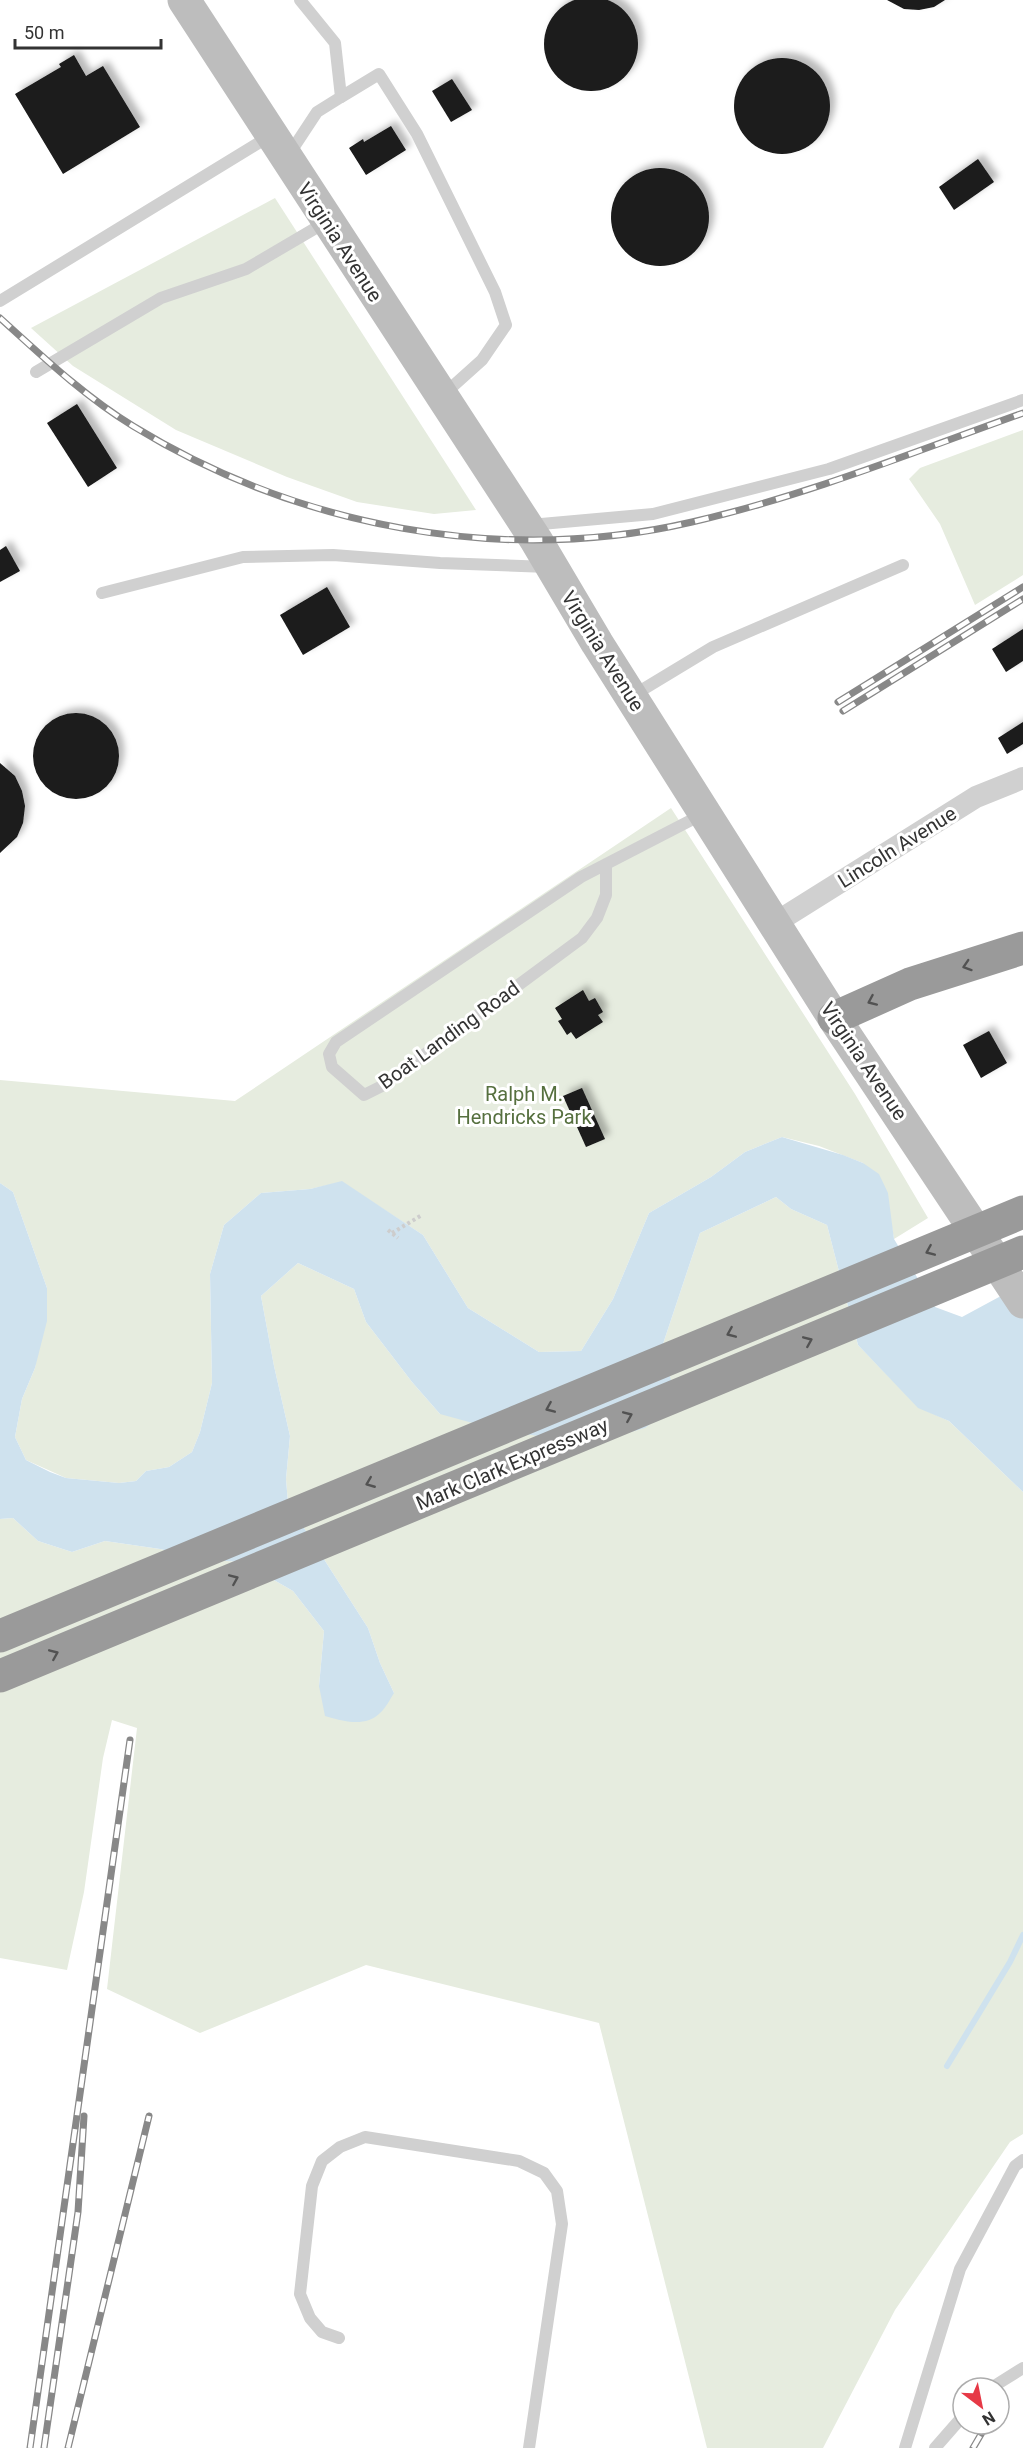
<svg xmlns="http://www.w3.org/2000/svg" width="1023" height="2448" viewBox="0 0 1023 2448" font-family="Roboto,sans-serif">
  <defs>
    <filter id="shadow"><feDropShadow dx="5.5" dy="-5.5" stdDeviation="3" flood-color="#0004"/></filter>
  </defs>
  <rect width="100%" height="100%" fill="#fff"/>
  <g fill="#e6ecdf">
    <path d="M275 198 476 510 434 514 357 502 287 477 176 430 73 366 31 328Z"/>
    <path d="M1023 430V575L975 605 940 524 909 479 920 468Z"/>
    <path d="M671 808 855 1094 928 1218 894 1239 890 1216 863 1163 819 1146 782 1137 745 1152 711 1177 649 1213 613 1299 581 1351 539 1352 468 1308 423 1235 342 1182 310 1189 261 1193 224 1225 210 1274 212 1383 200 1432 192 1452 169 1467 146 1471 136 1481 119 1483 66 1478 26 1460 15 1437 22 1399 35 1368 47 1288 13 1192 0 1183V1080L235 1101Z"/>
    <path d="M776 1197 791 1209 827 1225 858 1345 918 1407 949 1421 1023 1492V2134L1010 2142 895 2310 823 2448H707L599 2023 366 1965 200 2033 107 1989 137 1728 112 1720 103 1758 84 1892 67 1970 0 1958V1519L13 1518 38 1541 72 1552 105 1541 160 1549 209 1560 243 1562 293 1591 324 1631 319 1686 394 1693 380 1663 368 1628 288 1503 286 1479 290 1436 274 1366 261 1296 298 1263 354 1289 366 1322 412 1382 440 1414 663 1344 700 1233Z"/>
  </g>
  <path fill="#cfe2ee" d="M782 1137 843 1155 863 1163 879 1174 888 1193 894 1239 935 1307 962 1317 1023 1284V1492L949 1421 918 1408 858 1345 827 1225 791 1209 776 1197 700 1233 663 1344 676 1404 645 1428 602 1440 552 1438 498 1430 440 1414 412 1382 366 1322 354 1289 298 1263 261 1296 274 1366 290 1436 286 1479 288 1503 368 1628 380 1663 394 1693C390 1699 386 1708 380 1713 366 1728 341 1721 325 1716L319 1686 324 1631 293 1591 243 1562 209 1560 160 1549 105 1541 72 1552 38 1541 13 1518 0 1519V1183L13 1192 47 1288V1321L35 1368 22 1399 15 1437 26 1460 50 1472 66 1478 119 1483 136 1481 146 1471 169 1467 192 1452 200 1432 212 1383 210 1274 224 1225 261 1193 310 1189 342 1181 423 1235 468 1308 539 1352 581 1351 613 1299 649 1213 711 1177 745 1152Z"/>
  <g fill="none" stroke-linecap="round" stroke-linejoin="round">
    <path stroke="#cfe2ee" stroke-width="6" d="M947 2066 1010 1962 1023 1935"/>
  </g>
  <g fill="#1a1a1a" filter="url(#shadow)">
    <circle cx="591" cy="44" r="47"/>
    <path d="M887 0H945L934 7 919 10 904 9Z"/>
    <path d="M74 55 86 76 103 66 140 127 63 174 15 94 61 67 59 64Z"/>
    <circle cx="782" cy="106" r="48"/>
    <path d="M452 79 472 110 451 122 432 91Z"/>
    <path d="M391 126 406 150 366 175 349 148 363 139 364 142Z"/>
    <path d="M978 159 994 182 954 210 939 187Z"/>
    <circle cx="660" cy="217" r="49"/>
    <path d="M77 404 117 468 88 487 47 423Z"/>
    <path d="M6 546 20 571 0 582V550Z"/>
    <path d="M327 587 350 627 303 655 280 615Z"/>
    <path d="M1023 629V661L1006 672 992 649Z"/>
    <circle cx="76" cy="756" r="43"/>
    <path d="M1023 722V744L1007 754 998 738Z"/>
    <path d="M0 763 15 776 22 791 25 806 23 823 17 837 0 853Z"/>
    <path d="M583 990 589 1001 595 998 603 1012 598 1015 603 1022 576 1039 571 1032 567 1035 562 1027 558 1021 562 1019 555 1008Z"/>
    <path d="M989 1031 1007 1063 981 1078 963 1045Z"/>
    <path d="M582 1088 605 1139 586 1147 563 1096Z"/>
  </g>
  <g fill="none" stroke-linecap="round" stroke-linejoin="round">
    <g stroke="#cdcdcd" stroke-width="4" stroke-dasharray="3 3" stroke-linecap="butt">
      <path d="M388 1230 398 1238"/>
      <path d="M392 1233 422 1215"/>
    </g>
    <g stroke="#d0d0d0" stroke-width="12">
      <path d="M341 97 379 74 417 134 495 292 506 325 482 360 443 395"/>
      <path d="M288 156 317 112 341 97 335 43 300 0"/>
      <path d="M0 301 270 136"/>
      <path d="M36 372 161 298 246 269 326 222"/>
      <path d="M530 525 653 514 829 469 1023 400"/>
      <path d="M102 593 243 557 333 555 440 563 548 567"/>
      <path d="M632 696 713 647 903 565"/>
      <path d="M606 864V895L597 918 582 938 382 1086 364 1095 332 1067 329 1054 336 1042 581 877 703 814"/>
      <path d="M339 2338 322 2332 310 2318 300 2294 312 2186 322 2161 340 2147 365 2137 519 2161 544 2173 557 2191 562 2224 529 2448"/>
      <path d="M991 2388 1023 2368"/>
      <path d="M905 2448 960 2269 1015 2166 1023 2160"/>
      <path d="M935 2448 963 2416"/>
    </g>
    <path stroke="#d0d0d0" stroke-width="22" d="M775 923 976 797 1023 778"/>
    <path stroke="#bdbdbd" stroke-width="33" d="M184 0 536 540 597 643 834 1018 1023 1302"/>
    <path stroke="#9a9a9a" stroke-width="33" d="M834 1018 910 984 1023 948"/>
    <defs>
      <g id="rail">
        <path d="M0 318C42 356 84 396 133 426 298 527 502 566 692 522 805 496 914 452 1023 413"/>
        <path d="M838 702 1023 587"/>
        <path d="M843 711 1023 599"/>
        <path d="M999 2403 1000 2401"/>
        <path d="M30 2448 130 1740"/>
        <path d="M44 2448 78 2212 84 2116"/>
        <path d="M68 2448 149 2116"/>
        <path d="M973 2448 987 2424"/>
      </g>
    </defs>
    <use href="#rail" stroke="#888" stroke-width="7"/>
    <use href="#rail" stroke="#fff" stroke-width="4.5" stroke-dasharray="14" stroke-linecap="butt"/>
    <g stroke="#9a9a9a" stroke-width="33">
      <path d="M0 1636 1023 1212"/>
      <path d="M0 1676 1023 1252"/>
    </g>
  </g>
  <defs><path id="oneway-chevron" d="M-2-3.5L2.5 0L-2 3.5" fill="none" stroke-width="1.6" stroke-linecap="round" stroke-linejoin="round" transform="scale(1.5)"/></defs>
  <g stroke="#525252">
    <use href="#oneway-chevron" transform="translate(967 966) rotate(162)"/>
    <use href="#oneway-chevron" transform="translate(872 1001) rotate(156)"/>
    <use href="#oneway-chevron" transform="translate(930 1251) rotate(157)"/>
    <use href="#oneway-chevron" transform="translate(731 1333) rotate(157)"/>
    <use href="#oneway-chevron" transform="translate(808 1341) rotate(-23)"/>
    <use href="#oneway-chevron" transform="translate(550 1408) rotate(157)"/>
    <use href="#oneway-chevron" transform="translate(628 1416) rotate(-23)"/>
    <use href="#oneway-chevron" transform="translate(370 1483) rotate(158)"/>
    <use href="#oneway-chevron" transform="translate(234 1579) rotate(-23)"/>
    <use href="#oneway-chevron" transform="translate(54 1654) rotate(-23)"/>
  </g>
  <g text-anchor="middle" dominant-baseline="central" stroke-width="6" stroke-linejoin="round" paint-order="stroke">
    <g font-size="20" fill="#333" stroke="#fff">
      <text transform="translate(340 242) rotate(57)">Virginia Avenue</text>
      <text transform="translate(603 651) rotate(58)">Virginia Avenue</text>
      <text transform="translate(897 847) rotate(-32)">Lincoln Avenue</text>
      <text transform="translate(449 1035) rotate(-36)">Boat Landing Road</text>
      <text transform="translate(864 1061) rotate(56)">Virginia Avenue</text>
      <text transform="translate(512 1464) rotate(-23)">Mark Clark Expressway</text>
    </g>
    <g font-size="20" fill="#56703f" stroke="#fff">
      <text x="524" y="1094">Ralph M.<tspan x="524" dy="23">Hendricks Park</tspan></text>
    </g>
  </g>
  <g transform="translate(981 2406) rotate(148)"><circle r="28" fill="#ffffff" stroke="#adadad" stroke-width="1.5"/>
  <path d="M0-4.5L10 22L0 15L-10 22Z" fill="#e63946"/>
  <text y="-9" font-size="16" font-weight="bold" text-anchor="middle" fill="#333333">N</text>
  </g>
  <path d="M15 39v9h146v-9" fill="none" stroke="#333333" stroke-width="3"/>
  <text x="24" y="39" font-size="18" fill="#333333" stroke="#ffffff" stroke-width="4.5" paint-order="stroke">50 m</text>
</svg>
